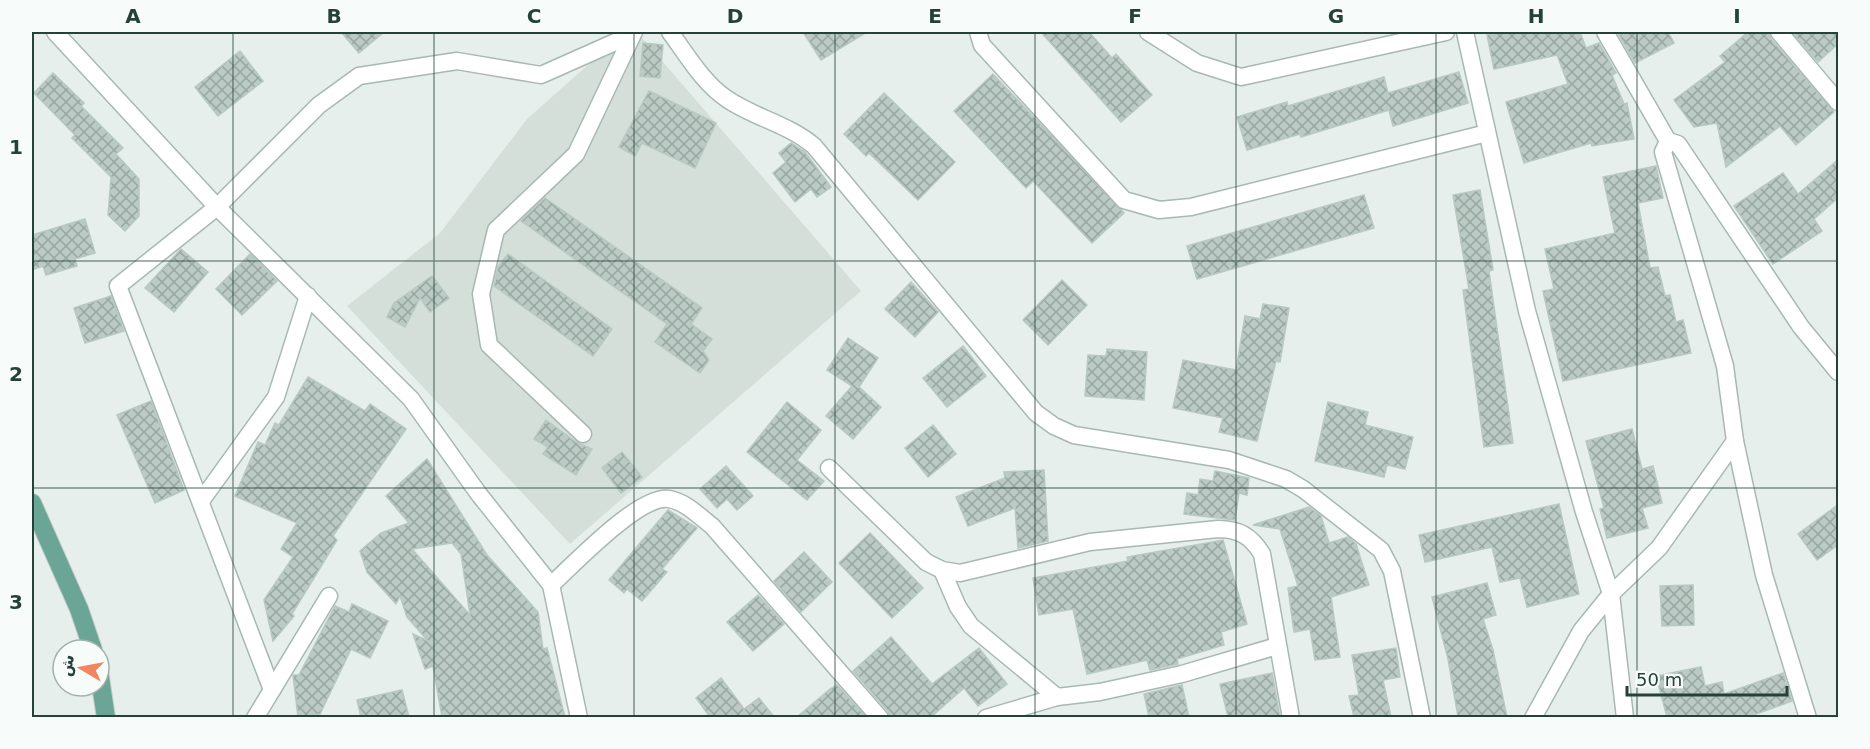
<svg xmlns="http://www.w3.org/2000/svg" width="1870" height="749" viewBox="0 0 1870 749" font-family="'DejaVu Sans',Cairo,sans-serif">
  <defs>
    <pattern id="building-cross-hatch" width="8" height="8" patternUnits="userSpaceOnUse" patternTransform="scale(1.5)"><rect width="8" height="8" fill="#bbcac4"/><path d="M0 0l8 8M0 8l8-8" fill="none" stroke="#98a6a0"/></pattern>
  </defs>
  <rect width="100%" height="100%" fill="#e6efeb"/>
  <path fill="#d4dfda" d="M625 32H637L861 291 570 544 347 306 440 233 527 119Z"/>
  <g fill="url(#building-cross-hatch)" stroke="#b8c9c2" stroke-width="1.5" fill-rule="evenodd">
    <path d="M341 32H384L359 53Z"/>
    <path d="M803 32H867L821 60Z"/>
    <path d="M1041 32H1089L1112 58 1116 54 1152 95 1121 122Z"/>
    <path d="M1501 32H1580L1586 48 1599 43 1616 73 1612 75 1624 104 1627 103 1634 139 1592 146 1591 143 1524 163 1506 102 1568 84 1557 55 1494 69 1487 35Z"/>
    <path d="M1628 32H1668L1674 43 1635 63 1619 35Z"/>
    <path d="M1748 32H1769L1771 39 1834 112 1796 145 1780 126 1726 167 1717 123 1694 127 1674 100 1725 62 1720 56Z"/>
    <path d="M1792 32H1839V43L1818 62Z"/>
    <path d="M643 43 663 45 660 78 640 76Z"/>
    <path d="M240 51 263 81 218 116 195 87Z"/>
    <path d="M1459 72 1468 103 1393 126 1389 110 1301 137 1300 134 1247 150 1237 117 1287 102 1288 106 1384 77 1388 93Z"/>
    <path d="M53 73 84 103 81 106 123 148 116 154 139 179V216L125 231 108 215 111 177 72 138 75 135 34 93Z"/>
    <path d="M993 74 1124 213 1092 243 1033 181 1026 188 954 111Z"/>
    <path d="M649 91 716 123 695 168 642 143 635 156 619 147Z"/>
    <path d="M884 93 955 162 918 200 869 153 866 156 844 134Z"/>
    <path d="M791 143 805 152 831 187 817 197 811 189 795 202 773 173 786 162 779 153Z"/>
    <path d="M1839 159V197L1814 219 1822 231 1773 264 1734 206 1783 173 1798 194Z"/>
    <path d="M1656 166 1663 198 1638 203 1650 268 1658 267 1665 296 1670 295 1676 322 1683 320 1691 353 1563 381 1543 291 1554 289 1545 249 1615 233 1603 177Z"/>
    <path d="M1480 190 1493 270 1489 271 1513 443 1484 447 1463 290 1469 289 1453 195Z"/>
    <path d="M1364 195 1374 228 1197 279 1187 246Z"/>
    <path d="M545 198 702 308 691 324 712 339 703 351 709 360 700 373 655 342 667 324 521 221Z"/>
    <path d="M85 219 95 253 75 259 77 266 46 275 43 266 32 270V235Z"/>
    <path d="M181 249 208 272 174 312 145 288Z"/>
    <path d="M250 254 277 281 242 315 216 289Z"/>
    <path d="M508 254 612 329 593 356 494 286 498 267Z"/>
    <path d="M432 276 449 298 430 312 420 298 405 327 387 317 394 303Z"/>
    <path d="M1062 280 1087 305 1048 345 1023 320Z"/>
    <path d="M911 282 938 312 915 337 885 309Z"/>
    <path d="M111 296 124 331 85 343 74 308Z"/>
    <path d="M1263 304 1289 308 1280 362 1276 361 1257 441 1219 432 1223 418 1173 408 1183 360 1236 370 1245 316 1260 319Z"/>
    <path d="M848 338 878 358 859 387 881 407 853 439 826 416 852 386 827 370Z"/>
    <path d="M963 346 986 376 947 407 923 378Z"/>
    <path d="M1107 349 1147 352 1144 400 1085 396 1088 355 1106 356Z"/>
    <path d="M308 377 365 411 370 404 406 429 333 536 337 540 292 614 294 616 273 641 264 600 293 557 281 549 297 523 235 496 258 442 265 445 275 423 279 425Z"/>
    <path d="M151 401 184 490 155 503 117 415Z"/>
    <path d="M787 402 821 430 797 460 824 481 807 500 747 452Z"/>
    <path d="M1328 402 1368 412 1365 425 1413 437 1405 469 1387 465 1384 477 1315 461Z"/>
    <path d="M546 420 576 442 592 449 576 475 543 454 548 447 534 439Z"/>
    <path d="M933 425 956 454 928 477 905 448Z"/>
    <path d="M1632 429 1642 469 1653 466 1662 503 1642 508 1648 528 1607 538 1600 509 1604 508 1586 441Z"/>
    <path d="M622 452 642 477 621 493 602 468Z"/>
    <path d="M427 459 487 555 538 612 543 649 547 648 565 717H442L433 666 425 669 413 634 428 641 407 617 400 596 396 604 367 572 360 551 381 533 409 523 386 496ZM452 543 461 554 470 615 412 549Z"/>
    <path d="M726 466 753 496 737 510 727 499 717 508 700 489Z"/>
    <path d="M1044 470 1048 541 1018 548 1015 508 968 526 956 497 1005 478 1004 472Z"/>
    <path d="M1215 471 1249 478 1247 495 1239 493 1235 520 1184 514 1187 493 1198 495 1200 479 1213 481Z"/>
    <path d="M1559 504 1579 594 1527 607 1520 578 1500 582 1492 547 1425 562 1419 535Z"/>
    <path d="M1839 504V544L1817 560 1798 534Z"/>
    <path d="M1309 507 1321 516 1329 543 1348 537 1356 544 1369 585 1331 597 1340 657 1315 660 1310 629 1294 632 1288 588 1298 586 1280 529 1253 525Z"/>
    <path d="M668 510 697 528 662 569 667 572 642 601 627 589 624 593 609 580Z"/>
    <path d="M870 533 923 588 892 618 839 563Z"/>
    <path d="M1223 540 1247 624 1221 632 1224 645 1177 659 1178 664 1150 670 1147 660 1087 674 1073 609 1039 615 1033 578 1128 561 1127 557Z"/>
    <path d="M804 552 832 582 801 612 774 581Z"/>
    <path d="M1487 583 1496 615 1483 619 1493 650 1507 717H1458L1448 659 1432 597Z"/>
    <path d="M1693 585 1694 625 1662 626 1660 586Z"/>
    <path d="M758 595 784 624 753 651 727 622Z"/>
    <path d="M352 604 388 621 370 658 351 649 320 714 298 717 293 675H299L335 606 349 612Z"/>
    <path d="M891 637 932 684 979 648 1007 684 978 706 964 688 931 717H890L888 711 853 671Z"/>
    <path d="M1396 648 1400 677 1383 680 1391 717H1354L1349 696 1359 695 1352 655Z"/>
    <path d="M1701 667 1705 686 1722 682 1724 694 1783 673 1792 701 1748 717H1667L1656 676Z"/>
    <path d="M1272 673 1280 717H1228L1220 684Z"/>
    <path d="M721 678 744 709 759 698 774 717H710L696 698Z"/>
    <path d="M837 685 866 717H797L830 689Z"/>
    <path d="M1182 685 1189 717H1149L1144 694Z"/>
    <path d="M402 690 409 717H361L357 700Z"/>
  </g>
  <g fill="none" stroke-linecap="round" stroke-linejoin="round">
    <defs>
      <g id="minor">
        <path d="M55 32 217 207 411 399 478 493 551 585 579 718"/>
        <path d="M670 32C687 55 703 83 727 99 755 118 788 124 814 146L1036 413 1054 426 1074 435 1229 460 1286 479 1303 489 1381 550 1392 571 1422 718"/>
        <path d="M978 32 982 45 1124 200 1159 210 1191 207 1487 133"/>
        <path d="M1148 32 1197 63 1241 77 1446 32"/>
        <path d="M1465 32 1527 311 1584 512 1611 594 1625 718"/>
        <path d="M1605 32 1668 141"/>
        <path d="M1779 32 1838 102"/>
        <path d="M583 434 489 345 481 294 496 230 576 154 634 32"/>
        <path d="M829 468 926 562 942 570 960 573 1090 542 1218 529C1239 529 1251 536 1262 554L1291 718"/>
        <path d="M201 501 276 397 308 296"/>
        <path d="M942 570 958 607 971 626 1057 697"/>
        <path d="M551 585C574 564 640 494 669 499 686 502 699 516 712 526L880 718"/>
        <path d="M272 690 118 286 217 207 319 105 359 76 457 61 541 75 631 35"/>
        <path d="M255 718 329 596"/>
        <path d="M986 718 1057 697 1100 692 1182 674 1277 646"/>
        <path d="M1533 718 1581 631 1611 594 1659 548 1735 441"/>
        <path d="M1808 718 1764 575 1735 441 1725 366 1663 152 1668 141 1678 144 1801 327 1838 372"/>
      </g>
      <g id="primary">
        <path d="M32 503 79 609 93 650"/>
        <path d="M99 671 106 718"/>
      </g>
    </defs>
    <use href="#minor" stroke="#a8b8b2" stroke-width="19"/>
    <use href="#primary" stroke="#c2cac8" stroke-width="20"/>
    <use href="#minor" stroke="#fff" stroke-width="16"/>
    <use href="#primary" stroke="#6aa596" stroke-width="18"/>
  </g>
  <path fill="none" stroke="#24423a" stroke-width="1.5" stroke-opacity="0.55" d="M233 32V718M434 32V718M634 32V718M835 32V718M1035 32V718M1236 32V718M1436 32V718M1637 32V718M32 261H1838M32 488H1838"/>
  <rect width="1870" height="749" fill="none" stroke="#f7fbf9" stroke-width="66"/>
  <g transform="translate(81 668) rotate(280)"><circle r="28" fill="#f7fbf9" stroke="#a3b1ad" stroke-width="1.5"/>
  <path d="M0-4.5L10 22L0 15L-10 22Z" fill="#f4845f"/>
  <text y="-9" font-size="16" font-weight="bold" text-anchor="middle" fill="#24423a">ش</text>
  </g>
  <path d="M1627 686v9h160v-9" fill="none" stroke="#24423a" stroke-width="3"/>
  <text x="1636" y="686" font-size="18" fill="#24423a" stroke="#f7fbf9" stroke-width="4.5" paint-order="stroke">50 m</text>
  <rect x="33" y="33" width="1804" height="683" fill="none" stroke="#24423a" stroke-width="2"/>
  <g font-size="20" text-anchor="middle" font-weight="bold" fill="#24423a">
    <text x="133" y="23">A</text>
    <text x="334" y="23">B</text>
    <text x="534" y="23">C</text>
    <text x="735" y="23">D</text>
    <text x="935" y="23">E</text>
    <text x="1135" y="23">F</text>
    <text x="1336" y="23">G</text>
    <text x="1536" y="23">H</text>
    <text x="1737" y="23">I</text>
    <text x="16" y="154">1</text>
    <text x="16" y="381">2</text>
    <text x="16" y="609">3</text>
  </g>
</svg>
